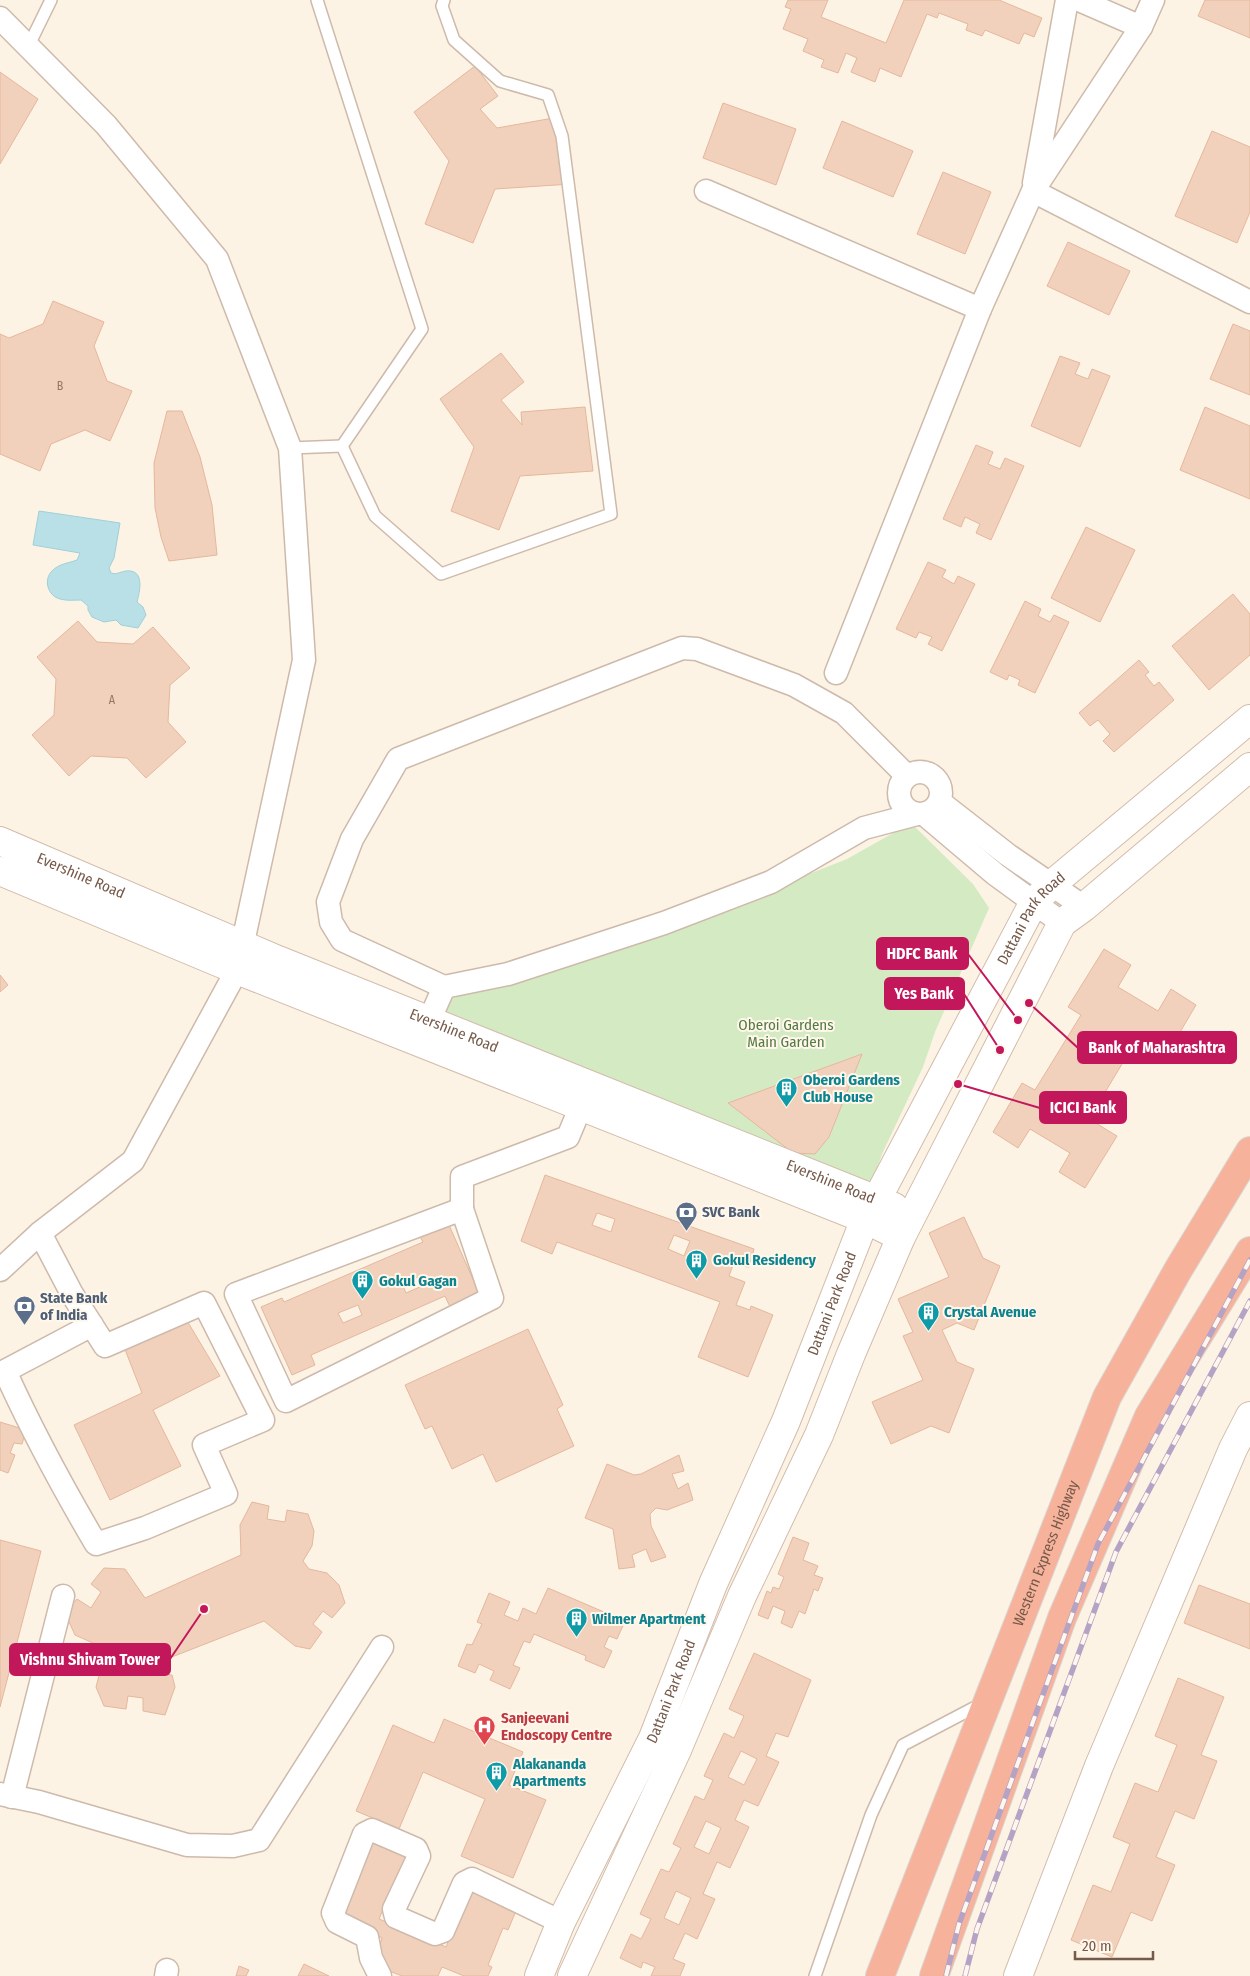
<svg xmlns="http://www.w3.org/2000/svg" width="1250" height="1976" viewBox="0 0 1250 1976" font-family="'Fira Sans Condensed',sans-serif">
  <rect width="100%" height="100%" fill="#fcf3e4"/>
  <path fill="#d3eac3" d="M911 823 973 884 989 908 935 1032 923 1067 882 1154 875 1174 857 1208 422 1039 447 1000 656 935 847 859Z"/>
  <path fill="#b9e0e6" stroke="#9fd0d8" d="M39 511 120 523 114 558 109 568 111 573C117 575 119 572 126 571 145 569 140 591 137 602L143 607 146 615 138 628 121 625 116 620 104 622 92 617 88 610V606L81 600C74 600 67 601 60 599 48 596 43 580 52 571 58 564 69 563 77 560L80 553 33 545Z"/>
  <g fill="#f2d1bc" stroke="#e5b79c" fill-rule="evenodd">
    <path d="M788 0H828L821 17 886 43 904 0H999L1042 18 1034 37 1024 33 1019 44 985 30 982 36 966 30 968 24 939 13 937 18 927 14 901 77 880 68 875 82 851 72 857 58 846 53 838 73 821 67 824 60 803 51 808 39 783 29 791 9 785 7Z"/>
    <path d="M1205 0H1250V38L1198 16Z"/>
    <path d="M475 66 498 96 480 109 497 128 559 117 571 184 495 189 473 243 425 224 449 161 414 112Z"/>
    <path d="M0 72 38 99 0 164Z"/>
    <path d="M723 103 796 129 776 185 703 158Z"/>
    <path d="M842 121 913 151 893 197 823 168Z"/>
    <path d="M1212 131 1250 147V212L1237 243 1175 216Z"/>
    <path d="M943 172 991 192 965 254 917 234Z"/>
    <path d="M1068 242 1130 271 1109 315 1047 286Z"/>
    <path d="M53 301 104 322 94 346 107 381 132 391 110 441 85 430 51 444 40 471 0 454V334L9 338 43 324Z"/>
    <path d="M1233 324 1250 331V395L1210 379Z"/>
    <path d="M501 353 524 382 501 400 522 425 521 412 585 407 593 471 520 476 499 530 451 511 474 447 440 399Z"/>
    <path d="M1060 356 1080 363 1075 374 1088 379 1092 369 1110 376 1080 447 1031 426Z"/>
    <path d="M1205 407 1250 426V499L1180 470Z"/>
    <path d="M167 411H182L200 457 212 505 217 555 169 561 161 537 155 508 154 463Z"/>
    <path d="M976 445 993 452 988 464 1000 469 1005 458 1024 466 991 540 976 533 980 524 965 517 961 527 943 519Z"/>
    <path d="M1086 527 1135 550 1100 622 1051 598Z"/>
    <path d="M928 562 946 570 942 577 954 584 958 576 975 584 942 651 928 644 932 637 919 632 916 638 896 629Z"/>
    <path d="M1233 594 1250 614V655L1209 690 1172 646Z"/>
    <path d="M1025 601 1041 609 1038 616 1050 622 1054 615 1069 622 1035 693 1018 685 1020 680 1009 675 1007 680 990 672Z"/>
    <path d="M78 621 97 642 133 644 153 627 190 668 170 685 168 722 186 742 146 778 127 758 91 756 69 776 32 735 54 715 56 679 37 657Z"/>
    <path d="M1139 660 1149 672 1145 675 1154 686 1159 682 1174 700 1114 752 1103 741 1110 734 1098 720 1090 726 1079 713Z"/>
    <path d="M1104 949 1131 965 1118 987 1158 1011 1171 989 1196 1005 1163 1061 1134 1044 1089 1119 1117 1136 1085 1188 1059 1172 1070 1153 1030 1129 1018 1148 993 1132 1022 1083 1035 1090 1081 1015 1068 1007Z"/>
    <path d="M0 975 8 985 0 992Z"/>
    <path d="M862 1054 829 1137 815 1154 793 1153 728 1103Z"/>
    <path d="M545 1175 754 1249 749 1267 733 1265 729 1276 745 1282 736 1305 750 1310 751 1306 773 1315 748 1377 698 1357 720 1302 557 1242 552 1254 521 1241ZM597 1213 615 1219 611 1232 592 1225ZM674 1235 690 1241 684 1256 668 1249Z"/>
    <path d="M964 1217 983 1258 1000 1266 974 1330 957 1323 942 1330 957 1362 974 1369 949 1433 931 1426 891 1444 872 1402 923 1380 903 1336 913 1332 898 1299 949 1277 929 1233Z"/>
    <path d="M449 1225 479 1293 450 1307 445 1296 311 1355 315 1365 292 1375 261 1307 282 1298 284 1302 423 1242 420 1237ZM418 1277 422 1286 406 1293 402 1284ZM358 1305 362 1315 343 1323 338 1313Z"/>
    <path d="M186 1319 220 1376 153 1410 181 1466 110 1500 74 1425 142 1393 124 1347Z"/>
    <path d="M528 1329 563 1405 557 1409 574 1446 496 1482 483 1454 452 1469 432 1426 425 1429 405 1385Z"/>
    <path d="M0 1422 26 1430 22 1444 14 1443 10 1453 15 1455 8 1473 0 1470Z"/>
    <path d="M679 1455 684 1471 672 1474 678 1489 688 1483 693 1500 667 1510 656 1508 650 1514 651 1526 666 1557 651 1562 646 1549 632 1555 635 1567 619 1569 613 1529 585 1518 607 1464 634 1475 641 1474Z"/>
    <path d="M252 1502 269 1506 267 1519 285 1522 287 1510 308 1514 314 1531 312 1546 303 1561 309 1569 327 1573 339 1585 345 1603 332 1618 323 1611 313 1624 322 1632 310 1649 295 1646 264 1621 159 1662 154 1673 172 1675 175 1687 165 1715 143 1711V1698L128 1696 126 1709 104 1706 96 1687 101 1668 96 1659 102 1647 75 1635 65 1613 77 1599 91 1608 101 1592 91 1584 104 1568 125 1569 145 1598 241 1555 240 1525Z"/>
    <path d="M793 1537 809 1543 803 1560 818 1566 814 1575 823 1578 818 1591 814 1589 805 1614 799 1611 792 1628 781 1623 785 1611 773 1606 768 1619 758 1615 767 1591 771 1593 773 1587 779 1589 784 1577 778 1574Z"/>
    <path d="M0 1540 41 1551 0 1707Z"/>
    <path d="M1199 1585 1250 1604V1649L1184 1623Z"/>
    <path d="M548 1588 625 1621 617 1639 609 1636 604 1647 612 1651 604 1668 585 1660 586 1656 534 1634 530 1643 524 1641 513 1665 520 1668 510 1689 490 1680 494 1671 479 1664 475 1673 458 1666 467 1644 472 1645 482 1624 477 1622 489 1593 510 1602 504 1615 518 1621 523 1608 536 1614Z"/>
    <path d="M754 1653 811 1680 788 1737 776 1733 766 1756 779 1762 758 1806 744 1800 735 1820 749 1827 730 1868 717 1862 703 1894 715 1899 697 1939 685 1933 673 1959 685 1964 680 1976H651L655 1967 643 1962 641 1968 620 1958 631 1934 641 1939 651 1919 640 1914 661 1869 669 1872 681 1848 673 1844 695 1796 704 1800 713 1780 704 1776 724 1733 734 1738 744 1716 729 1709ZM741 1751 757 1759 744 1785 728 1777ZM706 1821 721 1828 709 1854 694 1847ZM676 1891 691 1898 679 1925 664 1918Z"/>
    <path d="M1178 1678 1224 1697 1201 1755 1217 1761 1194 1819 1175 1811 1156 1857 1175 1865 1152 1921 1131 1912 1112 1957 1071 1940 1093 1885 1111 1892 1130 1844 1113 1837 1135 1783 1158 1792 1177 1745 1155 1736Z"/>
    <path d="M444 1719 523 1752 509 1785 546 1800 513 1878 461 1856 485 1799 423 1772 399 1829 356 1811 393 1725 434 1743Z"/>
    <path d="M369 1839 411 1855 398 1874 379 1919 446 1947 473 1887 518 1906 508 1930 503 1928 488 1965 492 1967 488 1976H464L442 1967 438 1976H402L382 1968 377 1955 382 1938 338 1917Z"/>
    <path d="M304 1964 329 1976H298Z"/>
    <path d="M239 1966 249 1970 246 1976H236Z"/>
  </g>
  <g fill="none" stroke-linecap="round" stroke-linejoin="round">
    <defs>
      <g id="lane">
        <path d="M317 0 422 329 342 446"/>
        <path d="M28 47 51 0"/>
        <path d="M342 446 375 516 441 574 611 514 562 136 548 95 500 81 454 40 442 6 444 0"/>
        <path d="M290 448 342 446"/>
        <path d="M815 1976 871 1815 903 1745 983 1703"/>
      </g>
      <g id="street">
        <path d="M1079 0 1141 27"/>
        <path d="M0 18 106 125 217 259 290 448 304 660 237 970 133 1161 40 1233 0 1270"/>
        <path d="M1034 183 1067 0"/>
        <path d="M706 191 980 309"/>
        <path d="M1033 191 1250 302"/>
        <path d="M836 673 980 309 1033 191 1141 27 1153 0"/>
        <circle cx="920" cy="793" r="21"/>
        <path d="M907 776 844 713 794 685 697 649 682 648 398 759 352 839 328 902 331 922 342 940 444 987 508 974 664 923 771 882 864 828 917 814"/>
        <path d="M940 802 1008 855 1084 907"/>
        <path d="M924 814 995 874 1062 923"/>
        <path d="M422 1037 444 987"/>
        <path d="M462 1209 492 1298 286 1401 236 1294Z"/>
        <path d="M462 1209V1177L568 1137 581 1106"/>
        <path d="M40 1233 72 1294 105 1346 204 1303 263 1420 204 1445 226 1494 145 1528 96 1544C63 1488 32 1431 5 1371L92 1325"/>
        <path d="M0 1794 39 1802 187 1845 233 1846 259 1840 382 1647"/>
        <path d="M12 1797 63 1596"/>
        <path d="M166 1976 167 1970"/>
        <path d="M380 1976 371 1958 367 1937 337 1922 333 1913 364 1834 372 1830 416 1849 419 1856 394 1909 396 1917 435 1934 443 1931 464 1883 472 1879 561 1922"/>
      </g>
      <g id="secondary">
        <path id="s1" d="M0 841 278 960 894 1207"/>
        <path d="M0 871 237 970 865 1219 901 1237"/>
        <path id="s2" d="M539 1976 561 1922 653 1738 713 1584 786 1421 865 1219 877 1199 1034 902 1051 885 1250 719"/>
        <path d="M572 1976 677 1750 742 1596 819 1435 851 1354 901 1237 1062 923 1084 907 1250 767"/>
        <path d="M1018 1976 1099 1766 1233 1449 1250 1416"/>
      </g>
      <g id="highway">
        <path id="s3" d="M880 1976 1107 1397 1178 1270 1250 1151"/>
        <path d="M934 1976 1062 1618 1149 1416 1250 1251"/>
      </g>
    </defs>
    <use href="#lane" stroke="#cebaab" stroke-width="14"/>
    <use href="#street" stroke="#cebaab" stroke-width="25"/>
    <use href="#secondary" stroke="#d3bcab" stroke-width="30"/>
    <use href="#highway" stroke="#dbd4d0" stroke-width="30"/>
    <use href="#lane" stroke="#fff" stroke-width="11"/>
    <use href="#street" stroke="#fff" stroke-width="22"/>
    <use href="#secondary" stroke="#fff" stroke-width="28"/>
    <use href="#highway" stroke="#f7b29b" stroke-width="28"/>
    <defs>
      <g id="rail">
        <path d="M946 1976 959 1924 1098 1544 1250 1260"/>
        <path d="M965 1976 977 1929 1116 1552 1250 1301"/>
      </g>
    </defs>
    <use href="#rail" stroke="#b5a3c6" stroke-width="5.5"/>
    <use href="#rail" stroke="#fff7eb" stroke-width="4" stroke-dasharray="11" stroke-linecap="butt"/>
  </g>
  <defs>
    <symbol id="building-pin" viewBox="-11 -11 22 30"><path d="M0 17L-7.5 6A9.5 9.5 0 1 1 7.5 6Z" fill="#0f9aa8" stroke="#fff7eb"/><path d="M-4-6H4V6H1V3H-1V6H-4ZM-2.5-4.3h1.7v1.8h-1.7ZM.8-4.3h1.7v1.8H.8ZM-2.5-1h1.7V.8h-1.7ZM.8-1h1.7V.8H.8Z" fill="#fff"/></symbol>
    <symbol id="bank-pin" viewBox="-11 -11 22 30"><path d="M0 17L-7.5 6A9.5 9.5 0 1 1 7.5 6Z" fill="#5c6f8a" stroke="#fff7eb"/><path d="M-6-4H6V4H-6ZM0-2.3a2.3 2.3 0 1 0 0 4.6a2.3 2.3 0 1 0 0-4.6Z" fill="#fff"/></symbol>
    <symbol id="hospital-pin" viewBox="-11 -11 22 30"><path d="M0 17L-7.5 6A9.5 9.5 0 1 1 7.5 6Z" fill="#e0444e" stroke="#fff7eb"/><path d="M-5-5h3v3.5h4V-5h3V5h-3V1.5h-4V5h-3Z" fill="#fff"/></symbol>
  </defs>
  <g fill-rule="evenodd">
    <use href="#building-pin" x="774" y="1076" width="25" height="34"/>
    <use href="#bank-pin" x="674" y="1200" width="25" height="34"/>
    <use href="#building-pin" x="684" y="1248" width="25" height="34"/>
    <use href="#building-pin" x="350" y="1268" width="25" height="34"/>
    <use href="#bank-pin" x="12" y="1294" width="25" height="34"/>
    <use href="#building-pin" x="916" y="1300" width="25" height="34"/>
    <use href="#building-pin" x="564" y="1606" width="25" height="34"/>
    <use href="#hospital-pin" x="472" y="1714" width="25" height="34"/>
    <use href="#building-pin" x="484" y="1760" width="25" height="34"/>
  </g>
  <g text-anchor="middle" dominant-baseline="central" stroke-width="4" stroke-linejoin="round" paint-order="stroke">
    <g font-size="12" fill="#947766">
      <text x="60" y="386">B</text>
      <text x="112" y="700">A</text>
    </g>
    <g font-size="15" fill="#755949" stroke="#fff7eb">
      <text stroke="none"><textPath href="#s1" startOffset="88">Evershine Road</textPath></text>
      <text stroke="none"><textPath href="#s2" startOffset="1169">Dattani Park Road</textPath></text>
      <text stroke="none"><textPath href="#s1" startOffset="492">Evershine Road</textPath></text>
      <text stroke="none"><textPath href="#s1" startOffset="898">Evershine Road</textPath></text>
      <text stroke="none"><textPath href="#s2" startOffset="734">Dattani Park Road</textPath></text>
      <text stroke="none"><textPath href="#s3" startOffset="454">Western Express Highway</textPath></text>
      <text stroke="none"><textPath href="#s2" startOffset="314">Dattani Park Road</textPath></text>
    </g>
    <g font-size="15" fill="#537b42" stroke="#fff7eb">
      <text x="786" y="1025">Oberoi Gardens<tspan x="786" dy="17">Main Garden</tspan></text>
    </g>
    <g font-size="15" font-weight="bold" fill="#0d838f" stroke="#fff7eb" text-anchor="start">
      <text x="803" y="1080">Oberoi Gardens<tspan x="803" dy="17">Club House</tspan></text>
      <text x="713" y="1260">Gokul Residency</text>
      <text x="379" y="1281">Gokul Gagan</text>
      <text x="944" y="1312">Crystal Avenue</text>
      <text x="592" y="1619">Wilmer Apartment</text>
      <text x="513" y="1764">Alakananda<tspan x="513" dy="17">Apartments</tspan></text>
    </g>
    <g font-size="15" font-weight="bold" fill="#4e5e75" stroke="#fff7eb" text-anchor="start">
      <text x="702" y="1212">SVC Bank</text>
      <text x="40" y="1298">State Bank<tspan x="40" dy="17">of India</tspan></text>
    </g>
    <g font-size="15" font-weight="bold" fill="#be3a42" stroke="#fff7eb" text-anchor="start">
      <text x="501" y="1718">Sanjeevani<tspan x="501" dy="17">Endoscopy Centre</tspan></text>
    </g>
  </g>
  <path fill="none" stroke="#c2185b" stroke-width="2" d="M1018 1020L968 954M1000 1050L964 994M1029 1003L1078 1048M958 1084L1040 1108M204 1609L170 1659"/>
  <g fill="#c2185b" stroke="#fff7eb" stroke-width="2">
    <circle cx="1018" cy="1020" r="5"/>
    <circle cx="1000" cy="1050" r="5"/>
    <circle cx="1029" cy="1003" r="5"/>
    <circle cx="958" cy="1084" r="5"/>
    <circle cx="204" cy="1609" r="5"/>
  </g>
  <g fill="#c2185b" stroke="#c2185b" stroke-width="2">
    <rect x="877" y="938" width="91" height="31" rx="5"/>
    <rect x="885" y="978" width="79" height="31" rx="5"/>
    <rect x="1078" y="1032" width="158" height="31" rx="5"/>
    <rect x="1040" y="1092" width="86" height="31" rx="5"/>
    <rect x="10" y="1644" width="160" height="31" rx="5"/>
  </g>
  <g font-size="16" text-anchor="middle" font-weight="bold" fill="#fff">
    <text x="922" y="959">HDFC Bank</text>
    <text x="924" y="999">Yes Bank</text>
    <text x="1157" y="1053">Bank of Maharashtra</text>
    <text x="1083" y="1113">ICICI Bank</text>
    <text x="90" y="1665">Vishnu Shivam Tower</text>
  </g>
  <path d="M1075 1951v8h78v-8" fill="none" stroke="#755949" stroke-width="2.5"/>
  <text x="1082" y="1951" font-size="15" fill="#755949" stroke="#fff7eb" stroke-width="4" paint-order="stroke">20 m</text>
</svg>
